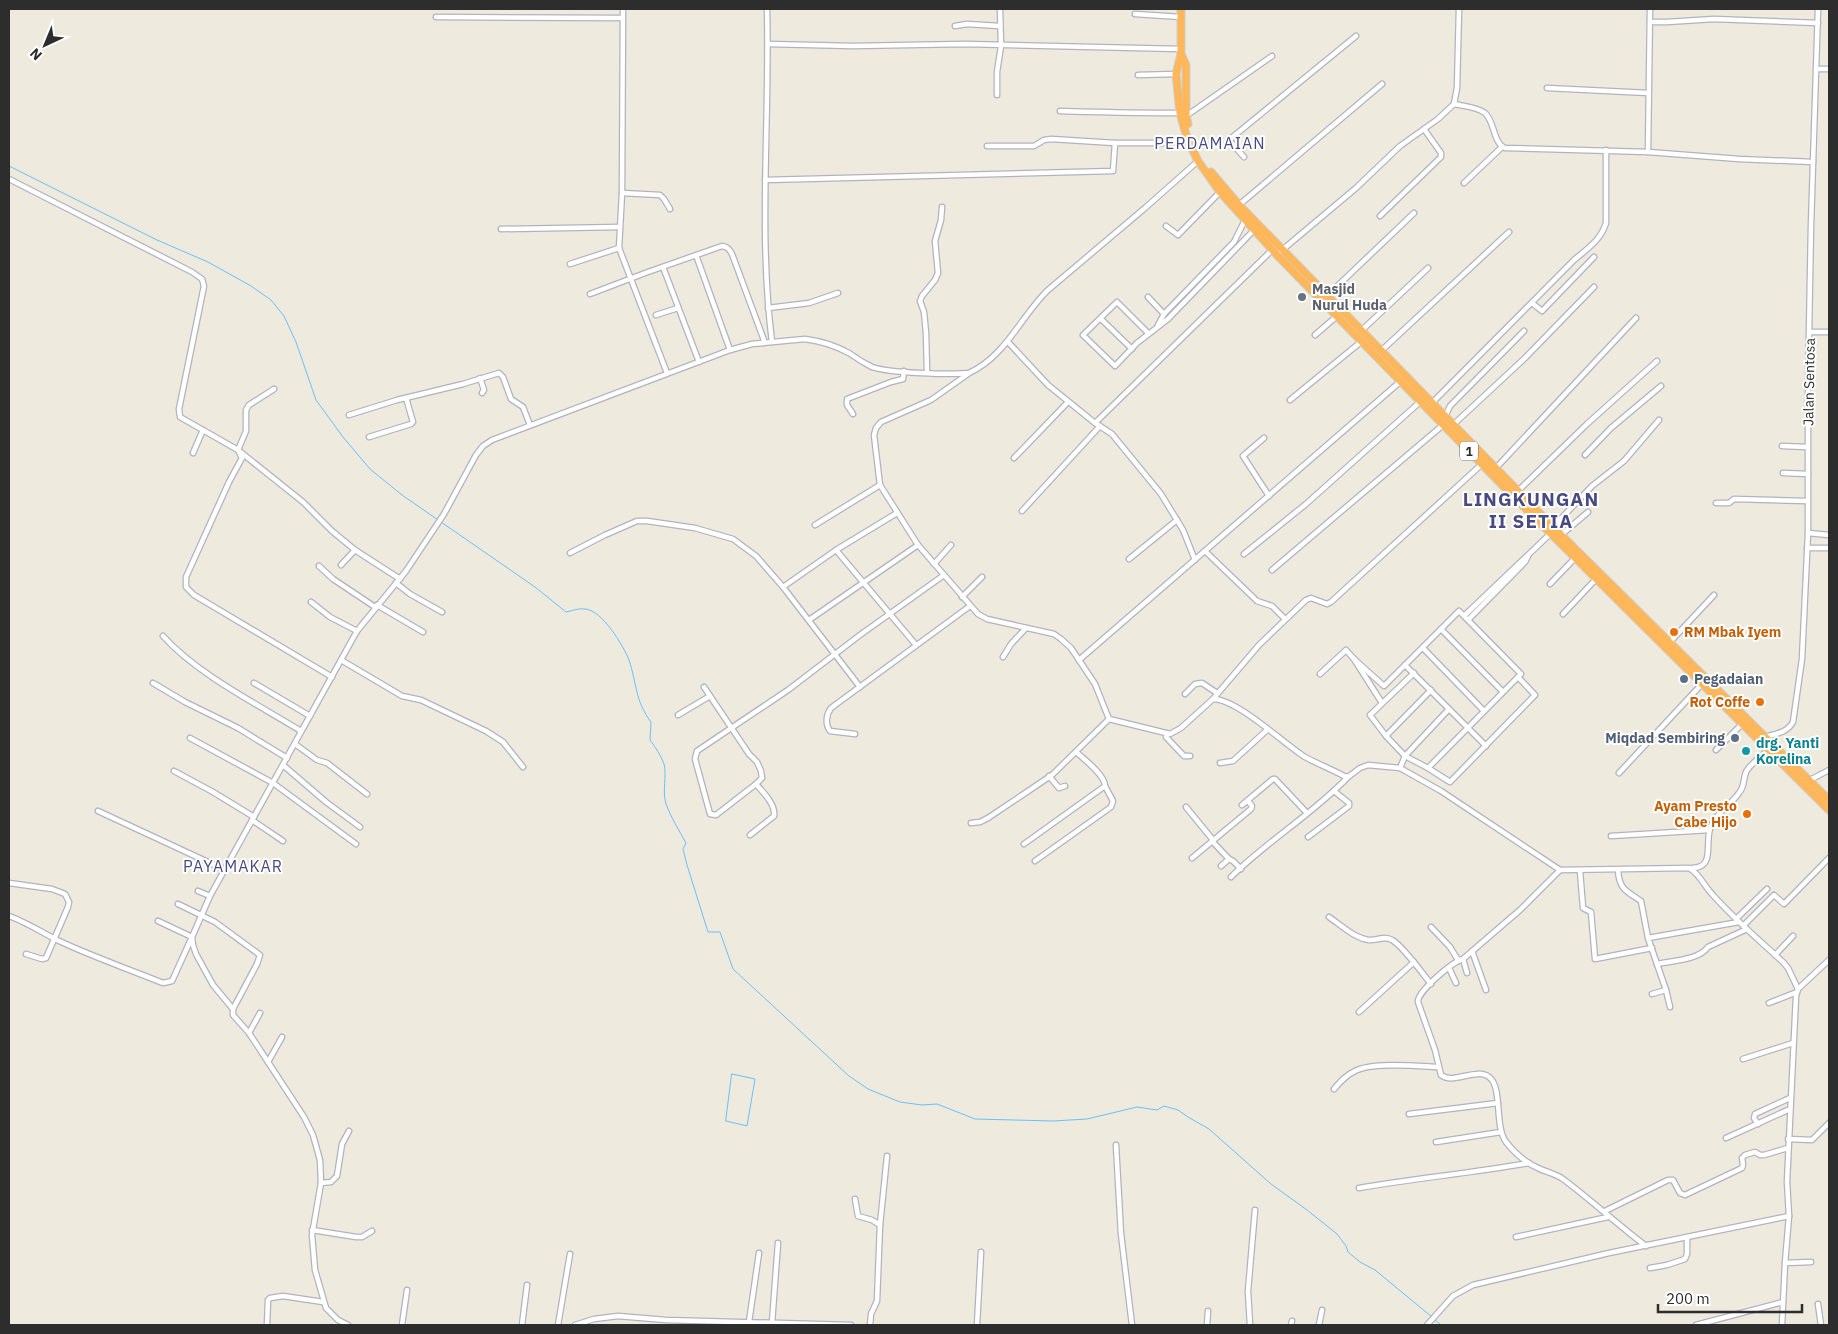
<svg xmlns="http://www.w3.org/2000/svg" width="1838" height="1334" viewBox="0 0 1838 1334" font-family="'IBM Plex Sans',sans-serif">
  <rect width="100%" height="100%" fill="#efeade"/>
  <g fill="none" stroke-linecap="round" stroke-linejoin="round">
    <g stroke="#69c0fa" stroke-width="1">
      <path d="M9 166 157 240 208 262 251 286 271 300 284 316 296 342 316 400 343 437 370 469 402 495 535 587 566 612C571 611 579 608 585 609 602 610 623 645 629 660 637 684 635 701 651 722L650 740C655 747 661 755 664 764 667 776 662 791 666 804 671 818 679 830 686 843L683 849 687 865 708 932H720L733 969 849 1076 868 1089 900 1102 922 1105 937 1104 975 1119 1053 1121 1087 1119 1137 1107 1157 1110 1164 1106 1178 1110 1188 1117 1209 1129 1271 1184 1307 1210 1337 1234 1346 1246 1348 1252 1360 1262 1375 1270 1432 1317"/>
      <path d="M732 1074 755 1079 747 1126 726 1121Z"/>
      <path d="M1435 1320 1441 1325"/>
    </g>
    <defs>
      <g id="minor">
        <path d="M623 9 622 193 619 248 667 373"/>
        <path d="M767 9C770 120 758 232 772 342"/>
        <path d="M1135 14 1181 17"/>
        <path d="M436 17 622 18"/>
        <path d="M1650 22H1667L1714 19 1818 23"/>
        <path d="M955 26 967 24 999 26"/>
        <path d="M768 44 853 46 965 44 1180 49"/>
        <path d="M1817 69H1829"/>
        <path d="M1138 75 1176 74"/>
        <path d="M1547 88 1648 93"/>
        <path d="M997 95V72L1001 46 1000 9"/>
        <path d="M1454 104C1463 106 1478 107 1485 113 1495 122 1493 143 1505 148L1648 152 1739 159 1813 162"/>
        <path d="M1060 111C1101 112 1140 113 1180 113"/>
        <path d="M1186 116 1272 56"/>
        <path d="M987 146H1034L1044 140 1051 139 1115 143"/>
        <path d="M1648 152 1650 9"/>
        <path d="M1244 157 1229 140 1356 36"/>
        <path d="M9 179 192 272 202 279 204 286 179 409 180 417 238 450 303 502 332 531 355 550 400 579"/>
        <path d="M765 180 1113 171 1115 143H1169L1187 138"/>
        <path d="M1464 183 1502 147"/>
        <path d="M622 193 660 195 664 199 670 209"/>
        <path d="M1239 205 1382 84"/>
        <path d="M1380 216 1441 157V153L1424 129"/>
        <path d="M1166 226 1178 235 1220 192"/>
        <path d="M501 229 619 227"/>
        <path d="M1281 251 1356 188 1400 146 1438 119 1454 104 1457 88 1459 9"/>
        <path d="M696 255 730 350"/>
        <path d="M570 264 619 248"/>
        <path d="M663 267 699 362"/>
        <path d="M590 294 648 272 722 246C728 247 729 249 732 254L765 343"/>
        <path d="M1328 295 1414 213"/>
        <path d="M1148 297 1164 314"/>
        <path d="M1532 303 1542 311 1594 257"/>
        <path d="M768 308 809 303 838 293"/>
        <path d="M656 315 678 308"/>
        <path d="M1101 319 1132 349"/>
        <path d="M1158 325 1164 314 1234 242 1245 220"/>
        <path d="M1361 331 1428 268"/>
        <path d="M1810 332H1829"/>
        <path d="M1148 333 1117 302 1083 335 1115 366 1137 343 1168 319 1254 230"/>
        <path d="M1315 335 1337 316"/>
        <path d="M1008 342 1048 385 1095 423 1112 434 1161 494 1183 530 1195 560"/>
        <path d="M1381 351 1509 232"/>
        <path d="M927 372 926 333 924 312 920 301 922 296 935 280 938 273 935 241 941 220 942 207"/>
        <path d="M968 374 931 400 881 422 876 428 874 435 880 485 918 545 978 614 987 619 1054 634 1061 639 1071 648 1095 684 1109 719 1170 734 1181 728 1213 699C1237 699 1283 743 1305 757 1318 764 1331 769 1344 776L1348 777 1360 768 1368 765 1400 768 1441 791 1560 870 1689 868C1700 874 1704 886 1712 894 1734 919 1759 940 1783 962L1788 968 1798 989"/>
        <path d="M480 378 484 390 482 393"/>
        <path d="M274 389 249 405 246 410V431L238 450 242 458 229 482 186 577V587L194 595 332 677"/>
        <path d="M1290 400 1362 341"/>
        <path d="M1432 403 1574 260C1587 249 1601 240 1606 223V150"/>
        <path d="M853 414 847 405V399L891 382 903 379 904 371"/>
        <path d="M349 415 397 400 463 384 499 373 503 377 511 399 523 407 530 425"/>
        <path d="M1445 417 1450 406 1524 331"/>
        <path d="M1095 423 1272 250"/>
        <path d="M1454 424 1525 358 1594 287"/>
        <path d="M369 437 411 424 413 422 406 398"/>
        <path d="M1264 438 1243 456 1269 496"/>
        <path d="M1782 446 1807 447"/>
        <path d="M193 453 203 430"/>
        <path d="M1585 455 1611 428 1661 386"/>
        <path d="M1014 458 1068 402"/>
        <path d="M1496 468 1636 318"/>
        <path d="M1783 473 1808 474"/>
        <path d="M1518 491 1587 424 1657 361"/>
        <path d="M1716 503H1729L1734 499 1807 501"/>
        <path d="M1022 511 1100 426"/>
        <path d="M815 525 880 485"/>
        <path d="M1553 527 1592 486 1624 461 1659 420"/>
        <path d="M1808 533 1829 535"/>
        <path d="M1561 535 1588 512"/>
        <path d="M1807 548H1829"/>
        <path d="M836 550 916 645"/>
        <path d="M1205 551 1257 601 1272 606 1285 619"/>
        <path d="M570 553 605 535 637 521H647L695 528 733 539 756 556 783 587 860 687"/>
        <path d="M1244 554 1306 504 1421 401"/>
        <path d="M1129 559 1177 520"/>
        <path d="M934 564 951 545"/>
        <path d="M341 565 355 550"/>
        <path d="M319 566 333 579 375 607"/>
        <path d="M1272 570 1443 425"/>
        <path d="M396 583 410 594 442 612"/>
        <path d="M1550 584 1575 558"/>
        <path d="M783 587 836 550 897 513"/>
        <path d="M962 597 982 577"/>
        <path d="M311 602 330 617 357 631"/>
        <path d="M377 605 423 632"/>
        <path d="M1563 614 1596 579"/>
        <path d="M1465 615 1550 534"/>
        <path d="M1469 619 1525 562 1528 556"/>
        <path d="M809 620 918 545"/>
        <path d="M1441 629 1503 692"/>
        <path d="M163 636C197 674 257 704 301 731"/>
        <path d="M1669 643 1714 595"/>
        <path d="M1423 648 1484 711"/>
        <path d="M1003 657 1011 644 1026 628"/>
        <path d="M1354 659 1384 686 1459 611 1521 674 1428 768"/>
        <path d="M341 660 402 696 421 700 486 731 503 742 523 767"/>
        <path d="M1079 660 1401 381"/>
        <path d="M1405 665 1486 746"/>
        <path d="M1414 673 1370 715 1386 736 1405 756 1428 768 1450 782 1535 695 1518 677"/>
        <path d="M1320 674 1346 650 1354 659 1382 703"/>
        <path d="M153 683 185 702 238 728 287 758"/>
        <path d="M254 683 310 716"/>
        <path d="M704 687 749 754 757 762 761 771 762 778 756 784"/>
        <path d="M1185 694 1195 684 1202 683 1217 693"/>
        <path d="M1213 699 1259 645 1306 600 1311 598 1327 604 1331 602 1482 464"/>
        <path d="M678 715 710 696"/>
        <path d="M855 734 830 731C825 724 826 715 831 708L970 606"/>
        <path d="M1167 734 1166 737 1184 756H1190"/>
        <path d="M1386 736 1431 690"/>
        <path d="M1764 737C1775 734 1787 733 1793 722L1802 659 1808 533V387L1811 225 1818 9"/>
        <path d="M190 738 273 783 356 844"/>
        <path d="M295 744 317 760 327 763 367 794"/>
        <path d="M1716 750 1742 724"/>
        <path d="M1220 763 1233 761 1267 730"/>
        <path d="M283 765 326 802 360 827"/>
        <path d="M1400 768 1405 756 1449 709"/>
        <path d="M174 771 213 792 254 817"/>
        <path d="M1619 773 1701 685"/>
        <path d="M1049 776 1059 788 1065 786"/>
        <path d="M1810 780 1829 770"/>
        <path d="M1242 805 1273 779H1275L1307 813"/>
        <path d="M1186 807 1213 840"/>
        <path d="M98 811 223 869"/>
        <path d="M252 820 283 841"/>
        <path d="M971 823 980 822 988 818 1052 775 1109 719"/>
        <path d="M750 835 774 816C776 805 763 792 756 784L716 815 710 814 695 759 697 751 788 690 860 635 944 575"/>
        <path d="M1611 836 1709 830"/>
        <path d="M1308 837 1349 806V803L1334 791"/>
        <path d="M1212 841 1229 859 1233 861 1241 869"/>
        <path d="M1024 844 1105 786C1105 775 1084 759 1076 752"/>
        <path d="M1192 858 1251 809 1252 806 1248 801"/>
        <path d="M1035 861 1111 807 1113 801 1105 786"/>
        <path d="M1221 866 1229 859"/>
        <path d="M1692 868C1715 868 1705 844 1710 829 1715 813 1730 806 1739 793 1745 786 1743 779 1746 772 1750 764 1762 756 1768 750"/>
        <path d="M1560 870 1520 910 1463 959C1452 962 1417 992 1418 1002L1435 1050 1441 1075C1453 1085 1476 1067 1489 1077 1503 1087 1494 1126 1506 1142 1514 1152 1526 1163 1538 1168 1546 1172 1556 1174 1563 1179 1591 1200 1617 1224 1646 1246"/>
        <path d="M1618 870C1619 889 1626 891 1641 901L1648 938 1666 990 1670 1007"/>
        <path d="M1580 871 1583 908 1591 912 1595 959 1652 948"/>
        <path d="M1231 877C1267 841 1313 814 1348 777"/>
        <path d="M9 883 52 889 65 894 69 902 68 907 46 958 42 959 26 954"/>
        <path d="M198 891 210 896"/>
        <path d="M178 904 215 922 260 955 257 964 233 1009"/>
        <path d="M9 916C26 922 41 932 57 940 91 956 128 969 163 983L172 981 192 937 158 921"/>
        <path d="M1329 917C1341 925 1354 938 1369 940 1377 941 1384 935 1392 940 1402 945 1423 974 1431 984"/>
        <path d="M1736 919 1767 889"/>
        <path d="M1743 926 1774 895 1784 904 1829 858"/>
        <path d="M1431 927 1450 947 1458 960"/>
        <path d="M1648 938 1739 922"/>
        <path d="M1472 951 1486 990"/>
        <path d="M1775 955 1793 936"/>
        <path d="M1463 959 1467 973"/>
        <path d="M1657 964C1672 961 1699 960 1708 947L1747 929"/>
        <path d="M1449 968 1456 983"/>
        <path d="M1652 994 1666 990"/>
        <path d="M1769 1003 1797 992"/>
        <path d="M1359 1012 1414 962"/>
        <path d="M249 1033 260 1013"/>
        <path d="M1743 1059 1793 1043"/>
        <path d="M268 1062 282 1037"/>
        <path d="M1334 1089C1340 1082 1346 1075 1355 1071 1373 1062 1417 1066 1438 1067"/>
        <path d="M1409 1114 1498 1103"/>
        <path d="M1758 1124 1754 1118 1755 1114 1790 1098"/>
        <path d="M1726 1138 1790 1109"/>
        <path d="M1788 1139 1812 1140 1829 1123"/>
        <path d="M1436 1142 1501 1132"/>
        <path d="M1116 1145 1121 1234 1132 1325"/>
        <path d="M321 1183 331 1182 337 1176 342 1144 349 1131"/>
        <path d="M1359 1188C1416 1178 1473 1173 1529 1163"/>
        <path d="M855 1199 858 1216 872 1220 880 1225"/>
        <path d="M1605 1211 1668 1180H1673L1680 1193 1685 1195 1742 1168 1743 1165 1742 1158 1745 1155 1755 1152 1760 1155H1764L1788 1148"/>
        <path d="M312 1230 356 1237H362L372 1231"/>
        <path d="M1516 1237 1608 1217"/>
        <path d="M1785 1263 1811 1262"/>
        <path d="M1650 1268 1667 1265 1685 1259 1687 1254V1238"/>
        <path d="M1818 1304 1821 1325"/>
        <path d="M749 1322 759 1253"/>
        <path d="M772 1323 778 1243"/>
        <path d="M267 1325 268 1300 270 1298 283 1296 323 1302"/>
        <path d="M348 1325 338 1320 326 1308 315 1270 312 1235 321 1183 320 1160 313 1135 304 1117 249 1033 233 1015V1009L213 985 196 954 193 945 192 937 210 896 357 631 406 571 444 514 476 455 483 446 492 440 730 350 752 344 805 339C821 341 834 345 849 353 856 358 864 363 872 367 889 373 950 375 969 373 1006 356 1021 316 1048 290L1145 208 1198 161"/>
        <path d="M402 1325 407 1290"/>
        <path d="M522 1325 527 1285"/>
        <path d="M558 1325 570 1254"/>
        <path d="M575 1325 594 1319 618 1316 666 1320 851 1325"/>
        <path d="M870 1325 871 1314 877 1301 880 1225 887 1156"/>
        <path d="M977 1325 981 1252"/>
        <path d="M1207 1325 1208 1311"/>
        <path d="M1250 1325 1248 1291 1255 1210"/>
        <path d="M1291 1325 1292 1321"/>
        <path d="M1319 1325 1322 1310"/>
        <path d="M1427 1325 1453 1296 1473 1285 1609 1253 1789 1216"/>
        <path d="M1696 1325 1783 1302"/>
        <path d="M1782 1325 1785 1263 1789 1216 1787 1182 1796 996 1798 989 1829 960"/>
      </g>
      <g id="highway">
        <path d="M1181 9V54L1176 74 1180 113 1187 138 1198 161 1220 192 1277 255 1515 498 1829 810"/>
        <path d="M1181 54 1186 65V116L1188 124"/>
        <path d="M1211 172 1239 205 1561 535 1829 800"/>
      </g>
    </defs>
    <use href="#minor" stroke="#b2b3c1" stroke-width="7"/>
    <use href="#highway" stroke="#cdcdcd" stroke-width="9"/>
    <use href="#minor" stroke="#fff" stroke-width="4.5"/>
    <use href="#highway" stroke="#ffb75a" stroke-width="7"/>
  </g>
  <circle fill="#6b7280" stroke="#fff" stroke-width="2" cx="1302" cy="297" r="5"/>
  <g fill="#e8710a" stroke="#fff" stroke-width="2">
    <circle cx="1674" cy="632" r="5"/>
    <circle cx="1760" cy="702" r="5"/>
    <circle cx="1747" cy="814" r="5"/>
  </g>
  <g fill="#5c6f8a" stroke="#fff" stroke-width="2">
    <circle cx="1684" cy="679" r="5"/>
    <circle cx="1735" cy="738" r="5"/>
  </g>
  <circle fill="#0f9aa8" stroke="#fff" stroke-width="2" cx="1746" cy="751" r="5"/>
  <g text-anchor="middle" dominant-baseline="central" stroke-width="4" stroke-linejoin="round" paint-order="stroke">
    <rect fill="#fff" stroke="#6c6c6c" stroke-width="1" x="1460" y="441.5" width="18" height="19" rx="4"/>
    <g font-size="12" font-weight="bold" fill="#2d2d2d">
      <text x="1469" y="451">1</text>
    </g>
    <g font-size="14" font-weight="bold" fill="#5b616d" stroke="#fff" text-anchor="start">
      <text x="1312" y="289">Masjid<tspan x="1312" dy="16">Nurul Huda</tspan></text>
    </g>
    <g font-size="14" fill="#2d2d2d" stroke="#fff">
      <text transform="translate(1809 382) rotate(-89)">Jalan Sentosa</text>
    </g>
    <g font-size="14" font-weight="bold" fill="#c56008" stroke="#fff" text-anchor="end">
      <text x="1684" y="632" text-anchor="start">RM Mbak Iyem</text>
      <text x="1750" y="702">Rot Coffe</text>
      <text x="1737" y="806">Ayam Presto<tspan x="1737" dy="16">Cabe Hijo</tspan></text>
    </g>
    <g font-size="14" font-weight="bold" fill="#4e5e75" stroke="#fff" text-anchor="start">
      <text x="1694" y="679">Pegadaian</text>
      <text x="1725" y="738" text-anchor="end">Miqdad Sembiring</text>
    </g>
    <g font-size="14" font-weight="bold" fill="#0d838f" stroke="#fff" text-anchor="start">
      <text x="1756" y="743">drg. Yanti<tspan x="1756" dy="16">Korelina</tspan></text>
    </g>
    <g font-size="16" letter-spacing="1" fill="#484b83" stroke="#fff">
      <text x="1210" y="143">PERDAMAIAN</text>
      <text x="233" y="866">PAYAMAKAR</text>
    </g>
    <g font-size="19" font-weight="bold" letter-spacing="1" fill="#484b83" stroke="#fff">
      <text x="1531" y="499">LINGKUNGAN<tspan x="1531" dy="22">II SETIA</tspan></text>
    </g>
  </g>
  <rect width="1838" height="1334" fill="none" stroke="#2d2d2d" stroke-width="20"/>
  <g transform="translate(45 45) rotate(224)" stroke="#ffffff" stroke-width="4" paint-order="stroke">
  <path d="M0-4L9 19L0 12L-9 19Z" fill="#2d2d2d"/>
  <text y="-8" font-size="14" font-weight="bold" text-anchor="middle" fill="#2d2d2d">N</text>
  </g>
  <path d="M1658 1304v8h144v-8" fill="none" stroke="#2d2d2d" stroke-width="2.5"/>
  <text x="1666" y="1304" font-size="15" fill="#2d2d2d" stroke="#ffffff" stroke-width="4" paint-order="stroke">200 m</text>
</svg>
